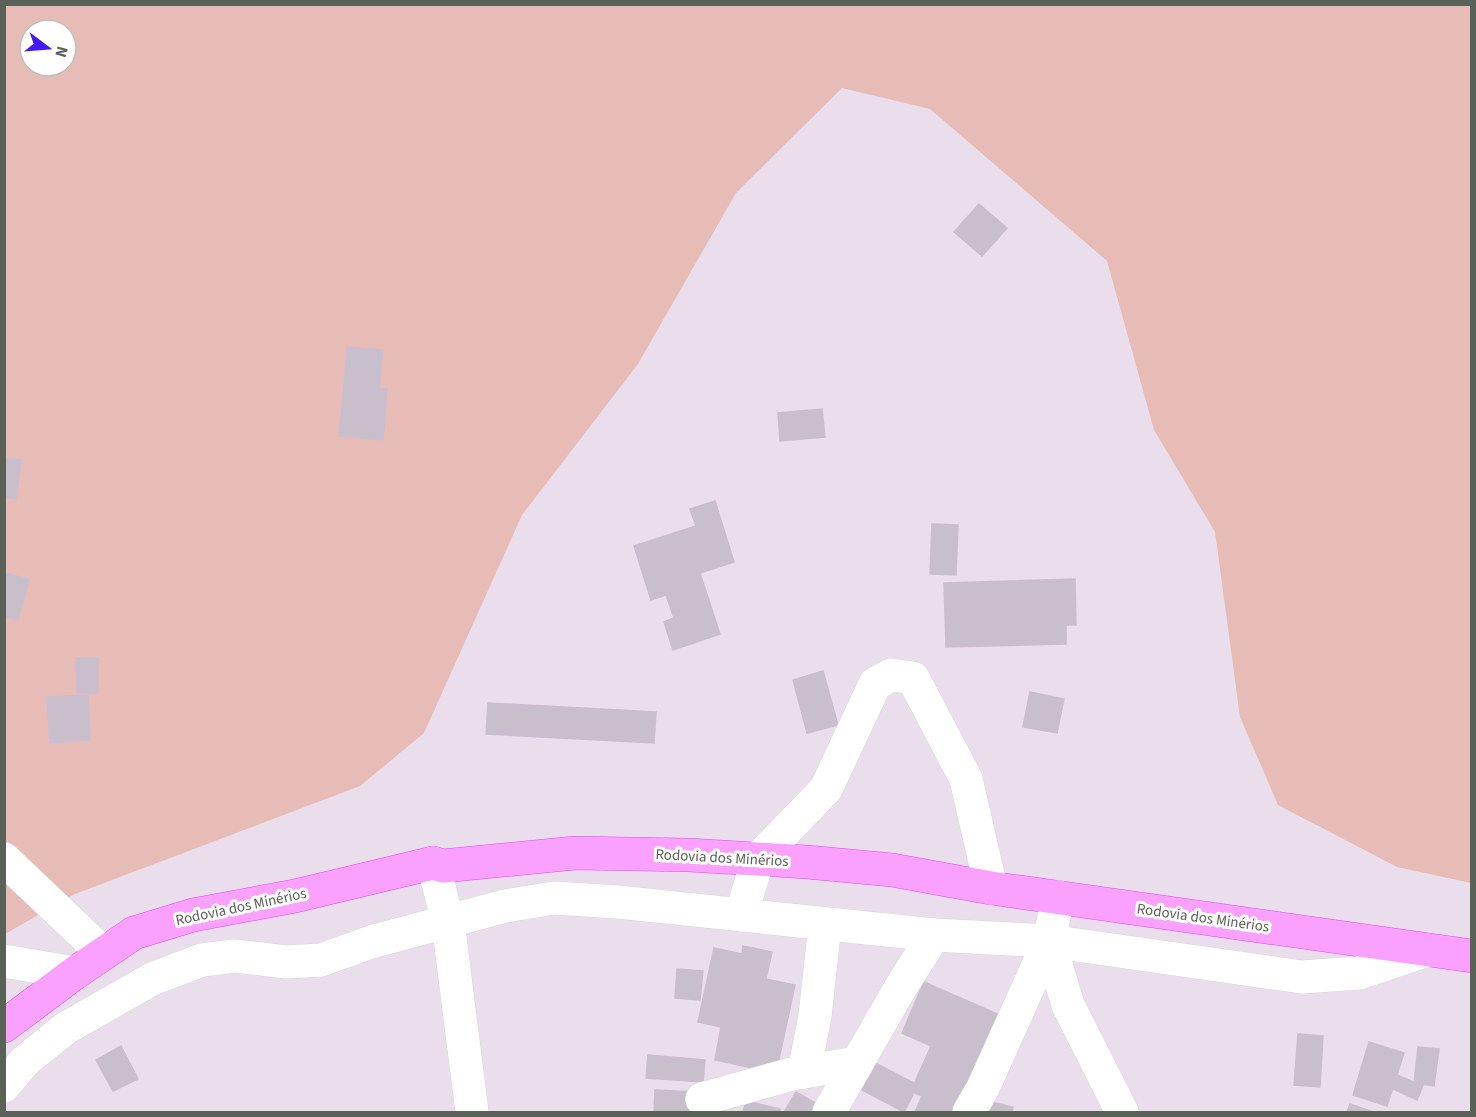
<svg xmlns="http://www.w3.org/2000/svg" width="1476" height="1117" viewBox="0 0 1476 1117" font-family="'Source Sans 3',sans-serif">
  <rect width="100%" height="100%" fill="#ebdeec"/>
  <path fill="#e7bcb7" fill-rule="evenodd" d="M5 5H1471V883L1397 867 1278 805 1240 717 1215 532 1154 430 1107 261 930 109 842 88 736 193 638 364 522 515 424 733 360 786 75 894 5 934ZM30 30H66V66H30Z"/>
  <g fill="#c9bfcc" stroke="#cdbcd1" stroke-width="1.5">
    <path d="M979 204 1007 228 982 256 954 232Z"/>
    <path d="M347 347 383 350 379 389 344 386Z"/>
    <path d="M344 385 387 389 383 440 339 436Z"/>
    <path d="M822 409 825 437 780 441 778 413Z"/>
    <path d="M4 458 21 460 16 499 4 497Z"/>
    <path d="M715 501 734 562 700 573 720 634 673 650 664 622 674 618 666 595 651 600 634 546 696 526 690 509Z"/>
    <path d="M932 524 958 525 956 575 930 574Z"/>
    <path d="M4 573 29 579 18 620 4 617Z"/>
    <path d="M1075 579 1076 625H1066V644L946 647 944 583Z"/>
    <path d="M76 658H98V693H77Z"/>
    <path d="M823 671 838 725 807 733 793 680Z"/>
    <path d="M1030 692 1064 699 1057 733 1023 727Z"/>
    <path d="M88 695 90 740 50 743 47 697Z"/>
    <path d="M488 703 656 712 654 743 486 734Z"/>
    <path d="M743 946 772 952 766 979 795 985 776 1073 715 1060 721 1027 698 1022 714 948 742 954Z"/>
    <path d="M677 969 703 971 700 1000 675 998Z"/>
    <path d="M924 982 1004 1017 961 1112H915L922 1096 911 1091 931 1046 902 1033Z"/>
    <path d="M1298 1034 1323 1036 1320 1087 1294 1085Z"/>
    <path d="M1369 1042 1404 1053 1387 1106 1353 1095Z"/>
    <path d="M121 1046 138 1079 113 1091 96 1060Z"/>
    <path d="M1418 1047 1439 1049 1434 1086 1414 1083Z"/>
    <path d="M648 1055 705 1060 703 1082 646 1078Z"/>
    <path d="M875 1063 918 1085 904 1112 862 1090Z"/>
    <path d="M1397 1075 1423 1086 1417 1100 1391 1088Z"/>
    <path d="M655 1090 695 1092 693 1112H654Z"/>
    <path d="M796 1092 824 1108 822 1112H784Z"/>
    <path d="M746 1101 780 1109 779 1112H743Z"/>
    <path d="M991 1102 1013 1107 1012 1112H988Z"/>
    <path d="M1350 1104 1373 1112H1347Z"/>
  </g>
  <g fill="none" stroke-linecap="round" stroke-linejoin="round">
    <defs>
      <g id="minor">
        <path d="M4 859 103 953"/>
        <path d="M433 863 448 922 472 1112"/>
        <path d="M741 915 758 859 826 789 875 684 891 675 913 678 966 779 991 888"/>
        <path d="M1049 941 1068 1005 1122 1112"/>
        <path d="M4 961 75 973"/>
        <path d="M804 1072 815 1016 825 925"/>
        <path d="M4 1086 25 1061 66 1028 152 979 202 960 235 956 286 962 321 960 371 942 505 906 554 898 618 902 934 935 1049 941 1302 977 1359 973 1427 950"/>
        <path d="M702 1099 792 1074 856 1063"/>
        <path d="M829 1112 902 985 934 935"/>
        <path d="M969 1112 983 1088 1049 941 1058 897"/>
      </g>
      <path id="major" d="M4 1026 75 973 134 933 193 915 295 896 433 863 443 866 575 853 689 855 807 862 892 870 991 888 1472 956"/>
    </defs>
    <use href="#minor" stroke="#d3dad1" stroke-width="34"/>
    <use href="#major" stroke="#de46fd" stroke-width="34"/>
    <use href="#minor" stroke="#fff" stroke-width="33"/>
    <use href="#major" stroke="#faa0ff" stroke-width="33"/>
  </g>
  <g text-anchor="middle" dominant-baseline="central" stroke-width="6" stroke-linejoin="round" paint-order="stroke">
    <g font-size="15" fill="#5a6157" stroke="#fff">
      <text transform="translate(722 858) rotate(3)">Rodovia dos Minérios</text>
      <text transform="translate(241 907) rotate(-12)">Rodovia dos Minérios</text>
      <text transform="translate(1203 918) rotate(8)">Rodovia dos Minérios</text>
    </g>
  </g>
  <rect width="1476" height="1117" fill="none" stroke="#5a6157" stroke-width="12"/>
  <g transform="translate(48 48) rotate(106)"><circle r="28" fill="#ffffff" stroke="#bdc0bc" stroke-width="1.5"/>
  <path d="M0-4.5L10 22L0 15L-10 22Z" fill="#4318f7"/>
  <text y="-9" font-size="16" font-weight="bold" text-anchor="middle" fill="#5a6157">N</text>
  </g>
</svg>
